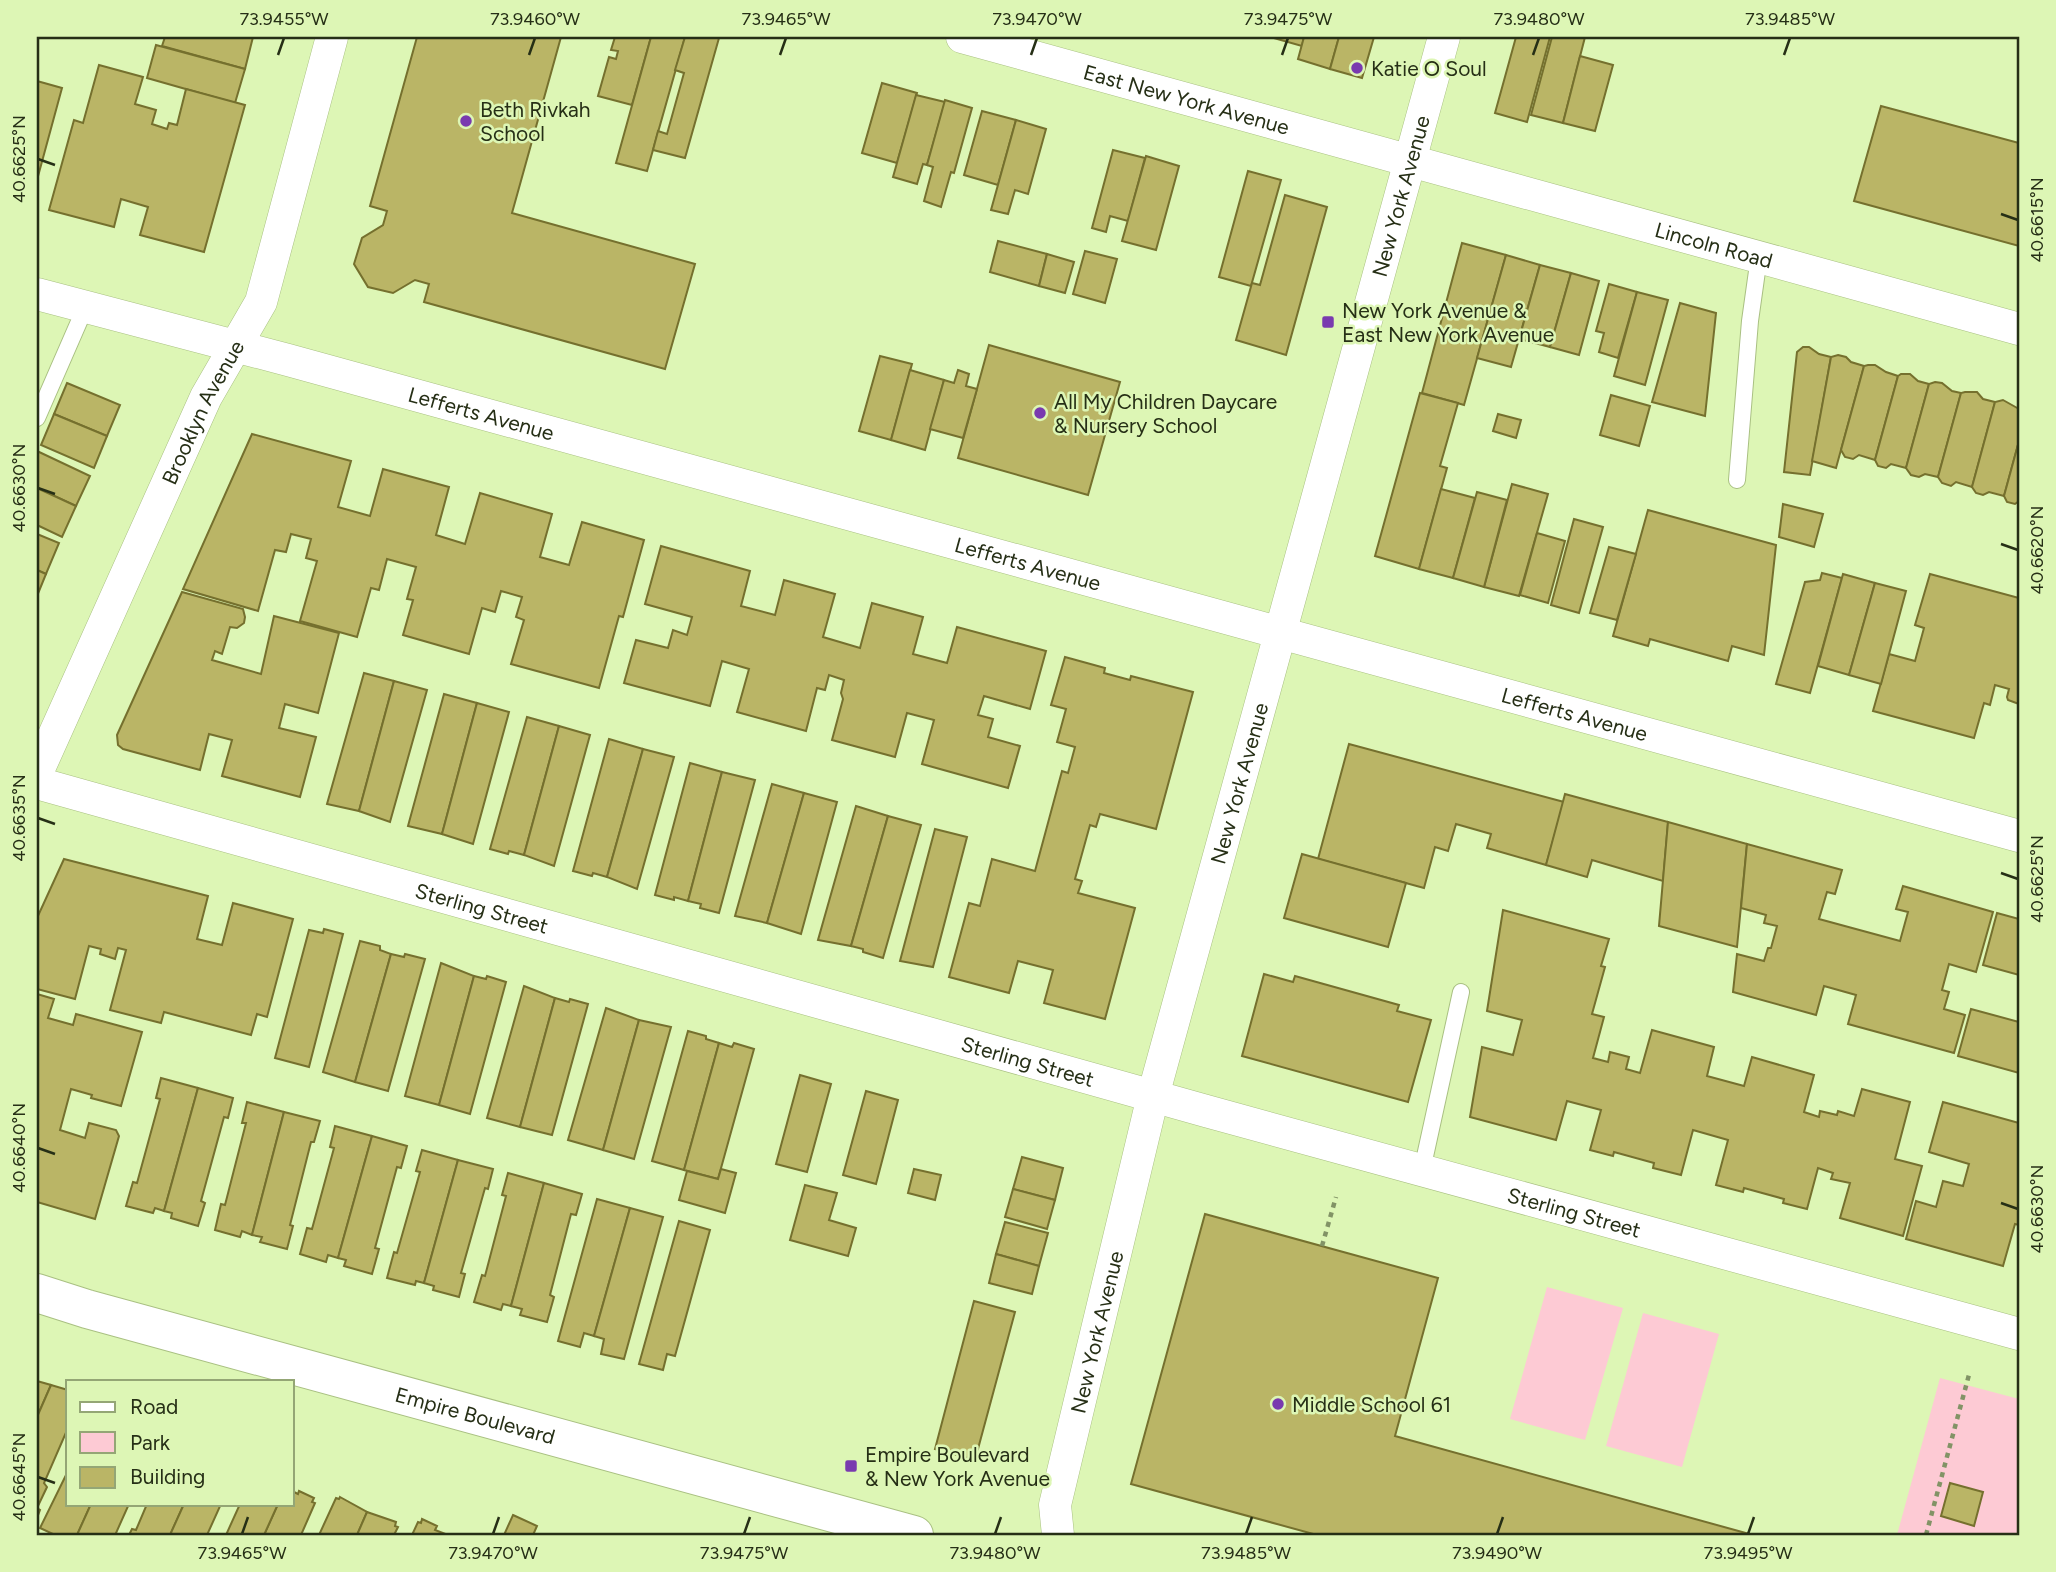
<svg xmlns="http://www.w3.org/2000/svg" width="2056" height="1572" viewBox="0 0 2056 1572" font-family="Figtree,sans-serif">
  <rect width="100%" height="100%" fill="#ddf6b5"/>
  <g fill="#fdcad4">
    <path d="M1547 1287 1623 1308 1585 1440 1510 1419Z"/>
    <path d="M1643 1313 1719 1334 1682 1467 1606 1446Z"/>
    <path d="M1940 1378 2019 1399V1535H1897Z"/>
  </g>
  <g fill="#bab566" stroke="#75702e" stroke-width="2">
    <path d="M165 37H253L245 69 162 46Z"/>
    <path d="M417 37H561L512 213 695 264 665 369 424 302 429 284 415 280 393 293 368 287 354 264 362 238 383 225 387 211 370 206Z"/>
    <path d="M615 37H651L632 105 598 96 609 57 616 59 618 51 611 50Z"/>
    <path d="M651 37H685L647 171 616 163Z"/>
    <path d="M685 37 719 38 685 158 653 150 658 131 667 134 684 73 675 70Z"/>
    <path d="M1270 37H1304L1302 46Z"/>
    <path d="M1304 37H1339L1330 69 1298 59Z"/>
    <path d="M1339 37H1374L1362 78 1330 69Z"/>
    <path d="M1516 37H1550L1527 122 1495 113Z"/>
    <path d="M1552 37H1585L1563 123 1531 115Z"/>
    <path d="M156 45 245 69 235 103 147 78Z"/>
    <path d="M1580 56 1613 65 1595 131 1563 123Z"/>
    <path d="M99 65 143 77 135 104 156 110 152 124 167 129 169 123 177 125 186 89 245 105 204 252 140 235 148 207 121 199 114 227 49 210 74 120 83 123Z"/>
    <path d="M37 81 62 88 37 180Z"/>
    <path d="M882 83 917 93 897 163 862 153Z"/>
    <path d="M916 95 945 102 927 165 923 164 917 184 893 177Z"/>
    <path d="M945 100 972 108 954 173 951 172 941 207 924 201 933 167 927 165Z"/>
    <path d="M1881 106 2019 143V246L1854 201Z"/>
    <path d="M982 111 1016 120 998 185 964 175Z"/>
    <path d="M1016 120 1046 129 1028 194 1015 190 1008 214 991 210Z"/>
    <path d="M1113 150 1145 158 1128 221 1110 216 1106 232 1092 228Z"/>
    <path d="M1146 156 1179 166 1156 250 1122 241Z"/>
    <path d="M1248 171 1281 180 1251 286 1219 277Z"/>
    <path d="M1285 195 1327 207 1286 355 1236 340 1252 283 1260 285Z"/>
    <path d="M998 241 1047 254 1039 286 990 272Z"/>
    <path d="M1462 243 1506 255 1464 405 1422 393Z"/>
    <path d="M1085 251 1117 259 1105 303 1073 294Z"/>
    <path d="M1047 254 1074 262 1065 293 1039 286Z"/>
    <path d="M1506 255 1540 265 1511 367 1477 358Z"/>
    <path d="M1540 265 1571 273 1550 347 1519 339Z"/>
    <path d="M1571 273 1599 281 1579 355 1550 347Z"/>
    <path d="M1609 284 1637 292 1618 358 1599 352 1604 333 1596 331Z"/>
    <path d="M1637 292 1668 300 1645 385 1614 376Z"/>
    <path d="M1680 303 1716 313 1705 416 1652 402Z"/>
    <path d="M989 345 1120 382 1088 495 958 458Z"/>
    <path d="M1803 347H1809L1819 354 1831 357 1810 475 1784 472 1797 352Z"/>
    <path d="M1838 355 1846 357 1851 362 1864 366 1836 468 1812 461 1831 357Z"/>
    <path d="M880 356 912 364 891 440 859 431Z"/>
    <path d="M1868 365H1875L1886 372 1898 376 1875 460 1859 455 1853 459 1845 457 1841 450 1864 366Z"/>
    <path d="M910 370 944 380 925 450 891 440Z"/>
    <path d="M958 370 969 374 966 386 977 389 963 438 930 429 944 380 954 383Z"/>
    <path d="M1901 374H1910L1918 381 1929 384 1906 468 1891 464 1886 468 1878 466 1875 460 1898 376Z"/>
    <path d="M1935 382 1942 383 1952 391 1961 393 1938 477 1925 474 1919 477 1911 475 1906 468 1929 384Z"/>
    <path d="M67 383 120 405 107 436 54 414Z"/>
    <path d="M1965 392H1977L1983 399 1995 402 1972 487 1956 482 1951 486 1942 483 1938 477 1961 393Z"/>
    <path d="M1420 393 1458 403 1440 466 1447 468 1419 569 1375 556Z"/>
    <path d="M1611 395 1650 406 1639 446 1600 435Z"/>
    <path d="M2003 400 2019 409V441L2004 496 1989 492 1983 495 1976 493 1972 487 1995 402Z"/>
    <path d="M54 414 107 436 94 468 41 445Z"/>
    <path d="M1498 414 1521 420 1516 438 1493 431Z"/>
    <path d="M252 434 351 461 338 507 370 516 383 469 449 487 436 535 465 544 480 493 552 514 540 557 569 565 582 522 644 540 623 617 619 616 599 688 511 664 524 620 516 617 522 597 501 591 495 612 482 608 469 654 403 635 413 600 407 599 416 567 387 559 379 590 371 588 357 637 300 621 317 561 306 558 311 539 291 534 286 552 275 550 258 611 183 589Z"/>
    <path d="M2019 441V501L2015 504 2007 502 2004 496Z"/>
    <path d="M37 451 90 476 76 506 37 488Z"/>
    <path d="M1512 484 1548 494 1519 596 1484 587Z"/>
    <path d="M37 488 76 506 62 537 37 525Z"/>
    <path d="M1441 489 1475 498 1453 578 1419 569Z"/>
    <path d="M1477 492 1507 500 1484 587 1453 578Z"/>
    <path d="M1783 504 1823 514 1814 547 1779 537Z"/>
    <path d="M1648 510 1776 545 1764 655 1732 646 1728 661 1650 639 1648 646 1613 636Z"/>
    <path d="M1574 519 1603 527 1579 613 1551 605Z"/>
    <path d="M1537 533 1565 541 1548 603 1520 595Z"/>
    <path d="M37 534 59 543 46 574 37 570Z"/>
    <path d="M661 546 750 571 741 606 775 615 784 580 835 594 823 637 860 648 872 603 923 617 913 654 947 663 957 627 1046 651 1030 709 984 696 978 715 993 719 988 737 1020 746 1008 788 922 764 934 720 907 713 895 757 832 740 843 699 841 693 844 680 829 675 825 690 817 688 806 731 737 712 749 669 722 661 710 706 624 683 636 640 668 648 673 630 687 635 692 617 645 604Z"/>
    <path d="M1609 547 1636 554 1617 620 1590 613Z"/>
    <path d="M37 570 46 574 37 596Z"/>
    <path d="M1822 573 1842 578 1810 693 1776 684 1805 582 1820 580Z"/>
    <path d="M1843 574 1875 583 1849 675 1818 666Z"/>
    <path d="M1930 574 2019 598V704L2008 700 2007 697 2009 689 1995 685 1990 705 1984 703 1974 738 1873 711 1889 654 1915 661 1924 628 1915 625Z"/>
    <path d="M1875 583 1906 591 1881 684 1849 675Z"/>
    <path d="M182 592 243 609 245 617 244 623 237 628 230 627 222 654 215 651 212 660 261 674 274 616 339 633 318 713 285 704 279 728 316 737 300 797 222 776 232 740 209 734 200 770 123 749 118 745 117 735Z"/>
    <path d="M1065 657 1105 668 1104 673 1130 680 1131 676 1193 692 1156 829 1100 814 1096 827 1090 825 1075 879 1082 881 1078 893 1135 908 1105 1019 1044 1003 1053 970 1018 961 1009 993 949 977 969 903 980 906 992 859 1035 871 1062 771 1068 773 1075 747 1057 742 1066 709 1051 705Z"/>
    <path d="M364 673 394 681 359 811 327 804Z"/>
    <path d="M394 681 427 690 390 822 359 811Z"/>
    <path d="M444 694 477 703 442 834 408 826Z"/>
    <path d="M477 703 509 712 473 844 442 834Z"/>
    <path d="M527 717 559 726 524 855 509 851 508 854 490 849Z"/>
    <path d="M559 726 590 735 554 866 524 855Z"/>
    <path d="M609 739 643 749 607 877 593 873 592 876 573 871Z"/>
    <path d="M1349 744 1564 802 1546 865 1487 848 1491 834 1456 824 1448 851 1435 847 1424 888 1318 859Z"/>
    <path d="M643 749 674 757 637 889 607 877Z"/>
    <path d="M690 763 722 772 688 901 674 897V900L655 895Z"/>
    <path d="M722 772 755 780 719 913 700 908 701 904 688 901Z"/>
    <path d="M772 784 804 793 767 923 735 916Z"/>
    <path d="M804 793 837 802 801 934 767 923Z"/>
    <path d="M1565 794 1668 822 1663 881 1592 860 1587 877 1546 865Z"/>
    <path d="M856 806 888 816 851 946 818 940Z"/>
    <path d="M888 816 921 825 883 958 863 952V949L851 946Z"/>
    <path d="M1668 822 1747 844 1737 947 1659 926Z"/>
    <path d="M935 829 967 837 933 967 900 961Z"/>
    <path d="M1747 844 1842 870 1835 894 1827 892 1819 919 1900 941 1908 912 1896 909 1903 886 1993 912 1976 972 1949 964 1942 990 1949 992 1944 1009 1965 1015 1954 1053 1848 1024 1856 995 1824 986 1816 1015 1733 992 1737 954 1764 961 1768 948H1771L1777 926 1764 923 1766 915 1741 908Z"/>
    <path d="M1302 854 1406 883 1388 947 1284 918Z"/>
    <path d="M64 859 208 896 197 939 222 945 233 903 293 919 267 1017 257 1014 251 1035 164 1012 161 1023 110 1010 126 950 118 948 115 959 100 954 101 949 89 946 75 999 37 989V918Z"/>
    <path d="M1503 910 1609 939 1601 966 1605 967 1592 1014 1604 1017 1593 1058 1608 1062 1610 1052 1629 1057 1626 1069 1640 1073 1652 1030 1714 1047 1707 1076 1744 1086 1752 1057 1814 1075 1804 1112 1819 1117 1820 1111 1837 1115 1838 1111 1854 1116 1862 1089 1910 1102 1895 1159 1922 1166 1903 1236 1840 1218 1850 1183 1831 1179 1833 1173 1818 1168 1807 1209 1783 1203 1784 1199 1744 1188 1743 1192 1716 1185 1728 1140 1693 1130 1681 1175 1653 1168 1654 1163 1614 1152 1613 1156 1590 1150 1601 1110 1567 1101 1556 1140 1470 1117 1482 1047 1513 1055 1522 1020 1487 1011Z"/>
    <path d="M1997 913 2019 919V975L1983 965Z"/>
    <path d="M324 929 343 934 309 1067 275 1058 309 930 323 933Z"/>
    <path d="M360 941 380 946V950L391 954 355 1082 323 1072Z"/>
    <path d="M391 954 404 957 405 954 425 959 388 1091 355 1082Z"/>
    <path d="M441 963 474 976 439 1105 405 1096Z"/>
    <path d="M1264 974 1293 982 1295 976 1399 1005 1397 1011 1431 1020 1408 1102 1242 1056Z"/>
    <path d="M474 976 486 979 487 976 506 982 470 1114 439 1105Z"/>
    <path d="M524 986 555 998 520 1127 487 1118Z"/>
    <path d="M37 994 54 999 48 1018 73 1025 76 1014 142 1032 121 1106 91 1098 92 1095 71 1089 60 1130 85 1138 89 1123 116 1130 119 1136 95 1219 37 1202Z"/>
    <path d="M555 998 569 1002 570 999 588 1004 552 1135 520 1127Z"/>
    <path d="M606 1008 639 1020 603 1150 568 1140Z"/>
    <path d="M1971 1009 2019 1022V1073L1958 1056Z"/>
    <path d="M639 1020 671 1027 634 1159 603 1150Z"/>
    <path d="M688 1031 706 1036V1039L719 1043 684 1170 652 1161Z"/>
    <path d="M719 1043 732 1047 734 1043 754 1049 718 1179 684 1170Z"/>
    <path d="M800 1075 831 1084 807 1172 776 1164Z"/>
    <path d="M161 1078 198 1088 164 1211 155 1208 153 1213 126 1206 133 1182 137 1183 160 1099 156 1098Z"/>
    <path d="M198 1088 233 1098 228 1118 224 1117 201 1201 205 1203 198 1226 171 1218 172 1213 164 1211Z"/>
    <path d="M866 1091 898 1100 876 1184 843 1175Z"/>
    <path d="M247 1102 284 1112 252 1235 242 1231 240 1237 215 1230 221 1204 225 1205 246 1123H242Z"/>
    <path d="M1943 1102 2019 1123V1225L2015 1224 2003 1266 1906 1239 1916 1201 1936 1207 1943 1181 1963 1186 1969 1164 1929 1152Z"/>
    <path d="M284 1112 320 1121 314 1142H311L290 1225 293 1226 287 1249 260 1242 262 1237 252 1235Z"/>
    <path d="M335 1126 372 1136 338 1258 328 1255 326 1262 300 1254 307 1228 312 1229 334 1148 330 1147Z"/>
    <path d="M372 1136 407 1146 401 1168 397 1167 375 1248 379 1249 372 1274 344 1266 346 1260 338 1258Z"/>
    <path d="M422 1150 458 1160 424 1283 416 1281 415 1285 387 1278 394 1252 397 1253 420 1172 416 1171Z"/>
    <path d="M1022 1157 1063 1168 1055 1200 1013 1189Z"/>
    <path d="M458 1160 493 1169 488 1189 485 1188 461 1273 465 1274 459 1297 433 1290 434 1286 424 1283Z"/>
    <path d="M721 1169 736 1173 725 1213 679 1200 687 1171 718 1179Z"/>
    <path d="M914 1169 941 1175 935 1200 908 1193Z"/>
    <path d="M508 1173 544 1183 511 1306 503 1304 501 1310 474 1302 482 1275 485 1276 506 1196 502 1195Z"/>
    <path d="M544 1183 582 1194 576 1215 571 1214 550 1295 554 1297 547 1322 520 1315 522 1309 511 1306Z"/>
    <path d="M805 1185 837 1193 829 1220 856 1228 848 1256 790 1240Z"/>
    <path d="M1013 1189 1055 1200 1047 1229 1005 1217Z"/>
    <path d="M597 1199 630 1208 594 1336 584 1333 580 1347 558 1341Z"/>
    <path d="M630 1208 663 1217 624 1359 601 1354 604 1339 594 1336Z"/>
    <path d="M1205 1214 1438 1278 1395 1436 1753 1535H1317L1131 1484Z"/>
    <path d="M679 1221 710 1230 675 1356 667 1354 663 1370 639 1364Z"/>
    <path d="M1005 1222 1048 1233 1039 1266 996 1254Z"/>
    <path d="M996 1254 1039 1266 1032 1294 989 1283Z"/>
    <path d="M974 1301 1015 1312 975 1460 935 1449Z"/>
    <path d="M37 1381 51 1385 37 1417Z"/>
    <path d="M51 1385 68 1390V1428L44 1483 47 1487 37 1508 40 1510 37 1518V1417Z"/>
    <path d="M68 1471V1504H91L77 1535H55L40 1528Z"/>
    <path d="M1950 1483 1983 1492 1974 1526 1941 1516Z"/>
    <path d="M292 1491 298 1494 299 1491 314 1498 312 1502 315 1503 301 1535H264L278 1504H292Z"/>
    <path d="M340 1497 367 1512 357 1535H319L336 1498 339 1499Z"/>
    <path d="M91 1504H129L116 1533 118 1535H77Z"/>
    <path d="M147 1504H184L170 1535H129L132 1529 136 1530Z"/>
    <path d="M184 1504H221L207 1535H170Z"/>
    <path d="M240 1504H278L264 1535H226Z"/>
    <path d="M367 1512 396 1522 395 1526 398 1527 394 1535H357Z"/>
    <path d="M513 1515 537 1526 533 1535H504Z"/>
    <path d="M422 1519 437 1526 435 1530 448 1535H412L418 1522 421 1523Z"/>
  </g>
  <g fill="none" stroke-linecap="round" stroke-linejoin="round">
    <defs>
      <g id="lane">
        <path d="M37 418 85 308"/>
        <path d="M1737 480 1750 321 1759 257"/>
        <path d="M1422 1170 1461 992"/>
      </g>
      <g id="street">
        <path id="s1" d="M962 37 2019 329"/>
        <path id="s2" d="M37 294 288 360 2019 836"/>
        <path id="s3" d="M37 773 206 397 261 302 332 37"/>
        <path id="s4" d="M37 783 1206 1111 2019 1334"/>
        <path id="s5" d="M1058 1535 1055 1505 1153 1096 1444 37"/>
      </g>
      <g id="secondary">
        <path id="s6" d="M37 1293 87 1309 914 1535"/>
      </g>
    </defs>
    <use href="#lane" stroke="#a9c082" stroke-width="18"/>
    <use href="#street" stroke="#a9c082" stroke-width="33"/>
    <use href="#secondary" stroke="#a9c082" stroke-width="40"/>
    <g stroke="#829366" stroke-width="4.5" stroke-dasharray="5 5" stroke-linecap="butt">
      <path d="M1322 1246 1336 1197"/>
      <path d="M1926 1535 1970 1371"/>
    </g>
    <use href="#lane" stroke="#fff" stroke-width="16"/>
    <use href="#street" stroke="#fff" stroke-width="32"/>
    <use href="#secondary" stroke="#fff" stroke-width="38"/>
  </g>
  <path fill="none" stroke="#262f16" stroke-width="2.5" d="M278 55 284 38M529 55 535 38M780 55 786 38M1031 55 1037 38M1282 55 1288 38M1533 55 1539 38M1784 55 1790 38M38 159 55 165M2001 214 2018 220M38 488 55 494M2001 544 2018 550M38 818 55 824M2001 873 2018 879M38 1148 55 1154M2001 1203 2018 1209M38 1477 55 1483M242 1534 248 1517M493 1534 499 1517M744 1534 750 1517M995 1534 1001 1517M1246 1534 1252 1517M1497 1534 1503 1517M1748 1534 1754 1517"/>
  <g fill="#793aaf" stroke="#ddf6b5" stroke-width="2.5">
    <circle cx="1357" cy="68" r="7"/>
    <circle cx="466" cy="121" r="7"/>
    <rect x="1321" y="315" width="14" height="14" rx="3.5"/>
    <circle cx="1040" cy="413" r="7"/>
    <circle cx="1278" cy="1404" r="7"/>
    <rect x="844" y="1459" width="14" height="14" rx="3.5"/>
  </g>
  <g text-anchor="middle" dominant-baseline="central" stroke-width="5" stroke-linejoin="round" paint-order="stroke">
    <g font-size="21" fill="#262f16" stroke="#ddf6b5" text-anchor="start">
      <text x="1371" y="68">Katie O Soul</text>
      <text x="480" y="109">Beth Rivkah<tspan x="480" dy="24">School</tspan></text>
      <text x="1342" y="310">New York Avenue &amp;<tspan x="1342" dy="24">East New York Avenue</tspan></text>
      <text x="1054" y="401">All My Children Daycare<tspan x="1054" dy="24">&amp; Nursery School</tspan></text>
      <text x="1292" y="1404">Middle School 61</text>
      <text x="865" y="1454">Empire Boulevard<tspan x="865" dy="24">&amp; New York Avenue</tspan></text>
    </g>
    <g font-size="21" fill="#262f16" stroke="#ddf6b5">
      <text stroke="none"><textPath href="#s1" startOffset="233">East New York Avenue</textPath></text>
      <text stroke="none"><textPath href="#s5" startOffset="1384">New York Avenue</textPath></text>
      <text stroke="none"><textPath href="#s1" startOffset="780">Lincoln Road</textPath></text>
      <text stroke="none"><textPath href="#s3" startOffset="397">Brooklyn Avenue</textPath></text>
      <text stroke="none"><textPath href="#s2" startOffset="460">Lefferts Avenue</textPath></text>
      <text stroke="none"><textPath href="#s2" startOffset="1027">Lefferts Avenue</textPath></text>
      <text stroke="none"><textPath href="#s2" startOffset="1594">Lefferts Avenue</textPath></text>
      <text stroke="none"><textPath href="#s5" startOffset="775">New York Avenue</textPath></text>
      <text stroke="none"><textPath href="#s4" startOffset="462">Sterling Street</textPath></text>
      <text stroke="none"><textPath href="#s4" startOffset="1029">Sterling Street</textPath></text>
      <text stroke="none"><textPath href="#s4" startOffset="1596">Sterling Street</textPath></text>
      <text stroke="none"><textPath href="#s5" startOffset="208">New York Avenue</textPath></text>
      <text stroke="none"><textPath href="#s6" startOffset="455">Empire Boulevard</textPath></text>
    </g>
  </g>
  <rect width="2056" height="1572" fill="none" stroke="#ddf6b5" stroke-width="77"/>
  <rect x="66" y="1380" width="228" height="126" fill="#ddf6b5" stroke="#94a675" stroke-width="2"/>
  <rect x="80" y="1402" width="35" height="10" fill="#ffffff" stroke="#94a675" stroke-width="2"/>
  <text x="130" y="1414" font-size="21" fill="#262f16">Road</text>
  <rect x="80" y="1432" width="35" height="21" fill="#fdcad4" stroke="#94a675" stroke-width="2"/>
  <text x="130" y="1450" font-size="21" fill="#262f16">Park</text>
  <rect x="80" y="1467" width="35" height="21" fill="#bab566" stroke="#94a675" stroke-width="2"/>
  <text x="130" y="1484" font-size="21" fill="#262f16">Building</text>
  <rect x="38" y="38" width="1980" height="1496" fill="none" stroke="#262f16" stroke-width="2.5"/>
  <g font-size="18" text-anchor="middle" fill="#262f16">
    <text x="284" y="25">73.9455°W</text>
    <text x="535" y="25">73.9460°W</text>
    <text x="786" y="25">73.9465°W</text>
    <text x="1037" y="25">73.9470°W</text>
    <text x="1288" y="25">73.9475°W</text>
    <text x="1539" y="25">73.9480°W</text>
    <text x="1790" y="25">73.9485°W</text>
    <text transform="translate(19 159) rotate(-90)" y="6">40.6625°N</text>
    <text transform="translate(2037 220) rotate(-90)" y="6">40.6615°N</text>
    <text transform="translate(19 488) rotate(-90)" y="6">40.6630°N</text>
    <text transform="translate(2037 550) rotate(-90)" y="6">40.6620°N</text>
    <text transform="translate(19 818) rotate(-90)" y="6">40.6635°N</text>
    <text transform="translate(2037 879) rotate(-90)" y="6">40.6625°N</text>
    <text transform="translate(19 1148) rotate(-90)" y="6">40.6640°N</text>
    <text transform="translate(2037 1209) rotate(-90)" y="6">40.6630°N</text>
    <text transform="translate(19 1477) rotate(-90)" y="6">40.6645°N</text>
    <text x="242" y="1559">73.9465°W</text>
    <text x="493" y="1559">73.9470°W</text>
    <text x="744" y="1559">73.9475°W</text>
    <text x="995" y="1559">73.9480°W</text>
    <text x="1246" y="1559">73.9485°W</text>
    <text x="1497" y="1559">73.9490°W</text>
    <text x="1748" y="1559">73.9495°W</text>
  </g>
</svg>
